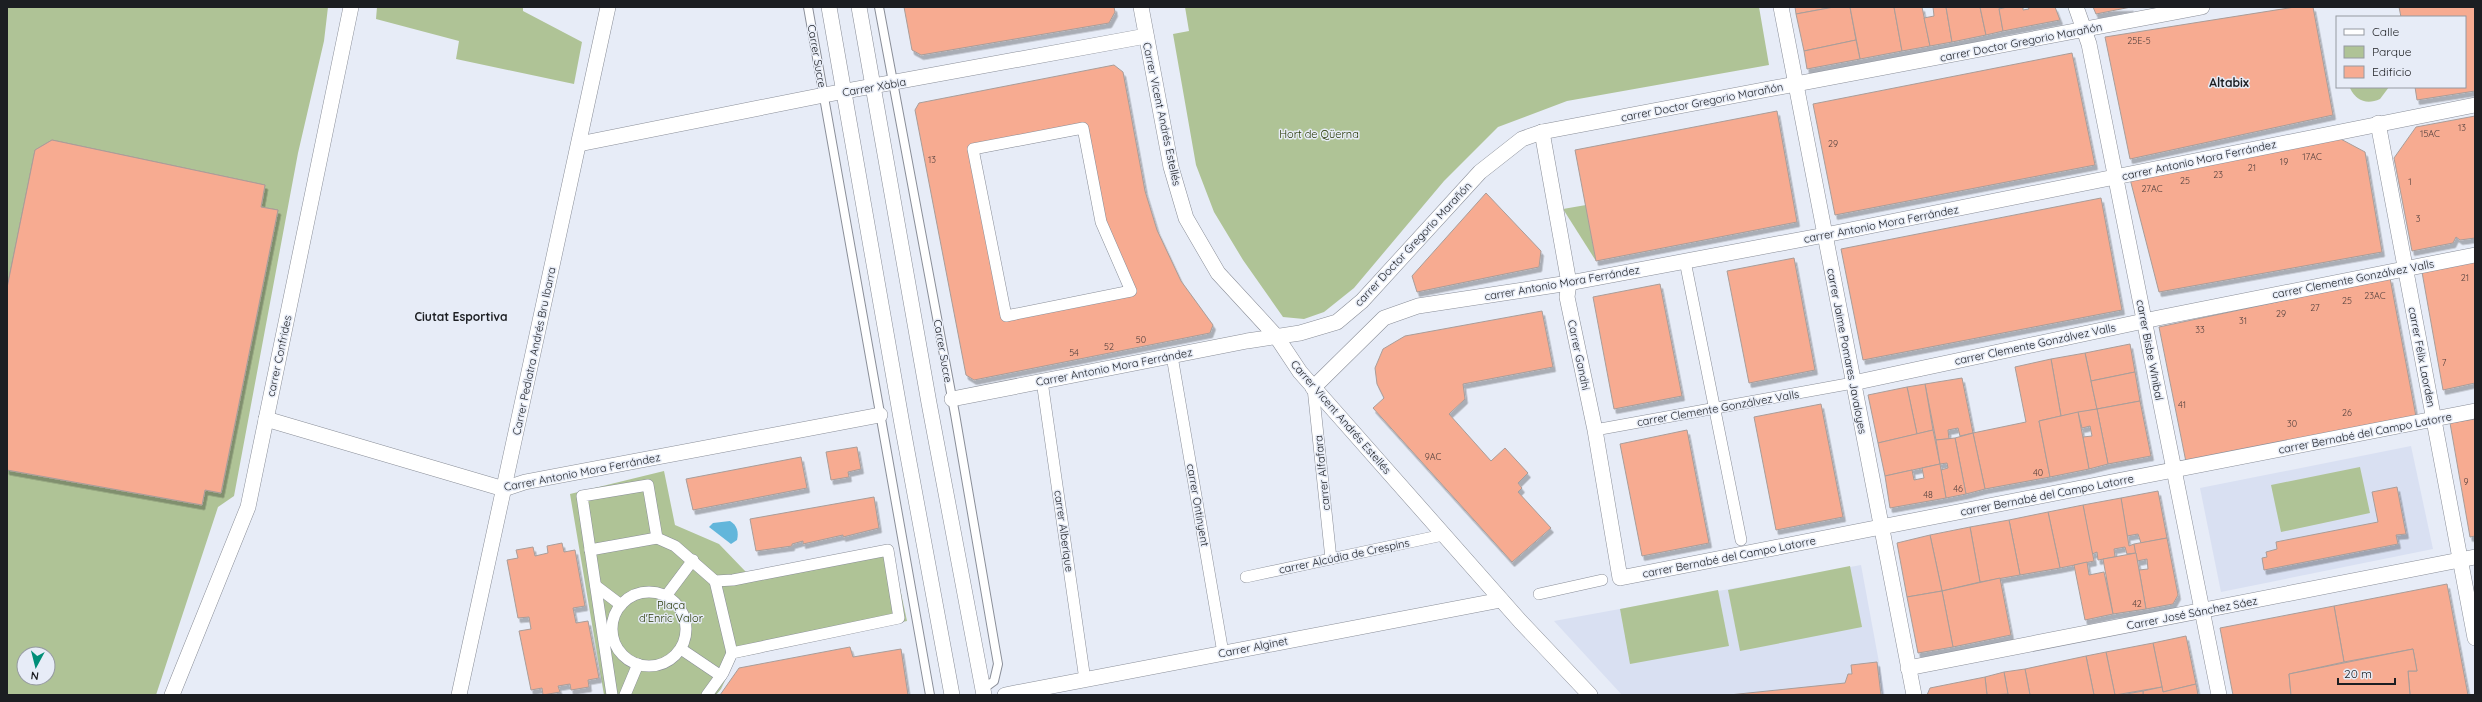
<svg xmlns="http://www.w3.org/2000/svg" width="2482" height="702" viewBox="0 0 2482 702" font-family="Quicksand,sans-serif">
  <defs>
    <filter id="shadow"><feDropShadow dx="2.5" dy="4.5" stdDeviation="0" flood-color="#0004"/></filter>
  </defs>
  <rect width="100%" height="100%" fill="#e7ecf7"/>
  <g fill="#d9e0f2">
    <path d="M2411 446 2433 549 2221 592 2200 488Z"/>
    <path d="M1861 565 1885 695H1622L1554 621Z"/>
  </g>
  <g fill="#afc396" fill-rule="evenodd">
    <path d="M7 7H328L324 41 298 153 234 496 218 507 156 695H7ZM24 654H48V678H24Z"/>
    <path d="M377 7H523V11L582 42 574 84 456 59 459 41 376 19Z"/>
    <path d="M1185 7H1759L1769 65 1567 101 1498 127 1444 181 1354 288 1324 312 1304 319 1283 317 1243 260 1214 212 1196 165 1173 34 1189 31Z"/>
    <path d="M2353 87H2389L2380 99C2367 105 2356 101 2350 88Z"/>
    <path d="M1586 205 1596 261 1563 209Z"/>
    <path d="M2360 467 2370 513 2281 532 2271 485Z"/>
    <path d="M664 471 675 525 719 544 746 572 891 546 907 621 736 658 721 689 716 695H604L570 494Z"/>
    <path d="M1850 566 1862 627 1740 651 1728 590Z"/>
    <path d="M1718 590 1729 646 1630 664 1620 609Z"/>
  </g>
  <path fill="#62b6db" d="M730 521C737 525 739 532 737 540L731 544 709 527 713 523Z"/>
  <g fill="#f7ab91" stroke="#a99d99" fill-rule="evenodd" filter="url(#shadow)">
    <path d="M904 7H1114L1115 12 1109 23 921 55 912 50Z"/>
    <path d="M1795 7H1834L1796 14Z"/>
    <path d="M1834 7H1850L1856 40 1804 51 1796 14Z"/>
    <path d="M1850 7H1894L1902 51 1860 59Z"/>
    <path d="M1894 7H1922L1930 46 1902 51Z"/>
    <path d="M1933 7H1946L1952 42 1930 46 1924 18 1934 16Z"/>
    <path d="M1946 7H1980L1986 35 1952 42Z"/>
    <path d="M1980 7H1999L2003 31 1986 35Z"/>
    <path d="M2007 7H2023V10L2029 9 2028 7H2055L2060 20 2003 31 1999 9Z"/>
    <path d="M2093 7H2131L2096 14Z"/>
    <path d="M2295 7H2313L2333 115 2130 159 2105 37Z"/>
    <path d="M2399 7H2475V91L2417 100 2415 87H2465V17H2401Z"/>
    <path d="M1856 40 1860 59 1807 69 1804 51Z"/>
    <path d="M2072 53 2095 165 1835 215 1813 104Z"/>
    <path d="M1114 65 1123 72 1145 191 1157 230 1181 281 1213 325 1210 333 974 380 966 375 915 110 919 103ZM1083 128 1101 222 1131 291 1006 316 973 149Z"/>
    <path d="M1777 111 1797 222 1596 261 1575 150Z"/>
    <path d="M2475 116V238L2460 240 2456 237 2453 243 2412 251 2394 158 2416 127Z"/>
    <path d="M2337 137 2365 152 2382 252 2159 292 2129 175Z"/>
    <path d="M52 140 265 185 261 207 278 210 221 493 205 490 202 505 7 470V466L187 498 246 191 42 152 7 334V288L35 150Z"/>
    <path d="M52 140 265 185 261 207 278 210 221 493 205 490 202 505 7 470V288L35 150Z"/>
    <path d="M1486 193 1541 251 1539 267 1417 292 1412 276Z"/>
    <path d="M2101 198 2122 310 1863 360 1841 249Z"/>
    <path d="M1794 258 1815 370 1749 383 1727 271Z"/>
    <path d="M2475 262V383L2443 390 2422 272Z"/>
    <path d="M2390 278 2417 422 2187 467 2159 327Z"/>
    <path d="M1660 284 1682 396 1614 409 1593 297Z"/>
    <path d="M1542 311 1553 367 1463 384 1465 399 1449 414 1491 461 1505 448 1528 473 1518 483 1522 488 1518 492 1551 528 1512 562 1373 408 1384 398 1377 384 1375 368 1383 349 1405 336Z"/>
    <path d="M2130 344 2135 372 2091 381 2085 353Z"/>
    <path d="M2085 353 2097 409 2061 416 2051 359Z"/>
    <path d="M2051 359 2061 416 2039 421 2050 477 1985 489 1973 433 2026 422 2015 367Z"/>
    <path d="M2135 372 2140 401 2097 409 2091 381Z"/>
    <path d="M1962 378 1973 433 1960 436 1958 428 1948 430 1949 439 1936 440 1925 384Z"/>
    <path d="M1925 384 1933 430 1917 434 1907 387Z"/>
    <path d="M1907 387 1917 434 1878 443 1868 395Z"/>
    <path d="M2140 401 2151 456 2108 464 2097 409Z"/>
    <path d="M1821 404 1843 517 1776 530 1754 417Z"/>
    <path d="M2097 409 2108 464 2089 469 2083 437 2092 436 2090 426 2082 428 2078 412Z"/>
    <path d="M2078 412 2089 469 2050 477 2039 421Z"/>
    <path d="M2475 419V536L2470 537 2450 423Z"/>
    <path d="M1687 430 1709 543 1642 556 1620 444Z"/>
    <path d="M1933 430 1940 464 1885 476 1878 443Z"/>
    <path d="M1973 433 1985 489 1966 494 1955 438Z"/>
    <path d="M1955 438 1966 494 1946 498 1941 470 1948 468 1947 463 1940 464 1936 440Z"/>
    <path d="M857 447 861 469 848 472 849 477 831 480 826 452Z"/>
    <path d="M801 457 807 488 693 510 686 479Z"/>
    <path d="M1940 464 1946 498 1890 508 1885 476 1912 470 1914 480 1924 478 1922 468Z"/>
    <path d="M2397 487 2406 534 2396 535 2398 544 2264 570 2262 558 2267 557 2266 552 2277 549 2276 542 2378 522 2372 492Z"/>
    <path d="M2158 491 2167 538 2141 543 2138 534 2127 536 2121 498Z"/>
    <path d="M874 497 879 528 843 537V535L803 544V541L792 544V546L756 551 750 519Z"/>
    <path d="M2121 498 2129 546 2134 544 2136 553 2127 554 2125 547 2114 549 2115 557 2098 560 2097 552 2092 554 2083 505Z"/>
    <path d="M2083 505 2094 561 2060 568 2048 512Z"/>
    <path d="M2048 512 2060 568 2020 575 2009 520Z"/>
    <path d="M2009 520 2020 575 1980 582 1970 527Z"/>
    <path d="M1970 527 1980 582 1942 591 1930 535Z"/>
    <path d="M1930 535 1942 591 1907 597 1897 543Z"/>
    <path d="M2167 538 2178 595 2173 604 2146 609 2139 570 2148 569 2147 559 2137 561 2134 544Z"/>
    <path d="M562 543 564 552 575 550 585 606 573 608 576 623 588 621 599 678 588 680 589 687 571 690 570 684 558 686 560 692 543 695 542 688 531 690 519 631 531 629 529 617 518 618 507 560 518 558 516 550 533 547 535 556 548 553 547 546Z"/>
    <path d="M2136 553 2146 609 2113 614 2103 559Z"/>
    <path d="M2087 562 2089 575 2104 572 2113 614 2085 620 2074 565Z"/>
    <path d="M2000 578 2011 635 1953 647 1942 591Z"/>
    <path d="M2447 584 2468 695H2410L2408 671H2417L2413 649 2344 662 2334 606Z"/>
    <path d="M1942 591 1953 647 1918 653 1907 597Z"/>
    <path d="M2334 606 2344 662 2289 674 2291 695H2233L2220 628Z"/>
    <path d="M2186 636 2196 684 2163 692 2153 643Z"/>
    <path d="M2153 643 2162 687 2115 695 2106 652Z"/>
    <path d="M850 647 853 657 901 649 908 695H720L739 668Z"/>
    <path d="M2413 649 2417 671H2408L2410 695H2291L2289 674Z"/>
    <path d="M2106 652 2115 695H2094L2086 656Z"/>
    <path d="M2086 656 2094 695H2030L2025 669Z"/>
    <path d="M1877 662 1881 695H1729L1845 683 1848 674H1852L1851 665Z"/>
    <path d="M2025 669 2030 695H2008L2004 672Z"/>
    <path d="M2004 672 2008 694 1987 695 1985 677Z"/>
    <path d="M1985 677 1987 695H1927L1930 688Z"/>
    <path d="M2196 684 2198 695H2143V691L2162 687 2163 692Z"/>
    <path d="M2143 691V695H2121Z"/>
  </g>
  <g fill="none" stroke-linecap="round" stroke-linejoin="round">
    <defs>
      <g id="service">
        <path d="M808 7 930 695"/>
        <path d="M879 7 955 414 995 647 998 664 994 681 983 689"/>
      </g>
      <g id="pedestrian">
        <path d="M1083 128 1101 222 1131 291 1006 316 973 149Z"/>
        <path d="M1685 261 1741 540"/>
        <path d="M1172 356 1223 653"/>
        <path d="M1042 381 1085 680"/>
        <path d="M1313 388 1331 559"/>
        <path d="M1595 430 1853 383"/>
        <path d="M590 550 657 538"/>
        <path d="M1246 577 1443 535"/>
        <path d="M715 581 732 653"/>
        <path d="M596 586 621 605"/>
        <circle cx="649" cy="629" r="37"/>
        <path d="M1539 594 1602 580"/>
        <path d="M666 596 693 560"/>
        <path d="M681 649 721 676"/>
        <path d="M612 695 582 496 648 485 657 538 675 546 715 581 733 580 888 550 899 618 732 653 723 673 707 695"/>
        <path d="M625 695 638 664"/>
      </g>
      <g id="minor">
        <path d="M829 7 902 424 952 695"/>
        <path d="M859 7 929 403 984 695"/>
        <path d="M1141 7 1171 167 1186 218 1218 273 1276 336 1300 372 1520 621 1590 695"/>
        <path d="M1781 7 1914 695"/>
        <path d="M2076 7 2089 44 2219 695"/>
        <path d="M2378 123 2475 638"/>
        <path d="M1542 132 1569 283 1567 297 1595 430 1620 578 2475 411"/>
        <path d="M579 144 824 95 1146 36"/>
        <path d="M1853 383 2158 318 2475 255"/>
        <path d="M1313 388 1384 318 1418 306 1569 283 1825 235 2475 105"/>
        <path d="M952 399 1247 341 1300 333 1337 322 1362 301 1480 172 1522 139 1542 132 2202 7"/>
        <path d="M266 419 504 489 525 482 880 415"/>
        <path d="M1908 668 2475 557"/>
        <path d="M172 695 248 507 351 7"/>
        <path d="M459 695 608 7"/>
        <path d="M1005 695 1501 600"/>
      </g>
    </defs>
    <use href="#service" stroke="#8a8e98" stroke-width="10"/>
    <use href="#pedestrian" stroke="#8a8e98" stroke-width="12"/>
    <use href="#minor" stroke="#8a8e98" stroke-width="16"/>
    <use href="#service" stroke="#fff" stroke-width="8"/>
    <use href="#pedestrian" stroke="#fff" stroke-width="11"/>
    <use href="#minor" stroke="#fff" stroke-width="15"/>
  </g>
  <g text-anchor="middle" dominant-baseline="central" stroke-width="3" stroke-linejoin="round" paint-order="stroke">
    <g font-size="9" fill="#53413e">
      <text x="2139" y="40">25E-5</text>
      <text x="2462" y="127">13</text>
      <text x="2430" y="133">15AC</text>
      <text x="1833" y="143">29</text>
      <text x="2312" y="156">17AC</text>
      <text x="932" y="159">13</text>
      <text x="2284" y="161">19</text>
      <text x="2252" y="167">21</text>
      <text x="2218" y="174">23</text>
      <text x="2185" y="180">25</text>
      <text x="2410" y="181">1</text>
      <text x="2152" y="188">27AC</text>
      <text x="2418" y="218">3</text>
      <text x="2465" y="277">21</text>
      <text x="2375" y="295">23AC</text>
      <text x="2347" y="300">25</text>
      <text x="2315" y="307">27</text>
      <text x="2281" y="313">29</text>
      <text x="2243" y="320">31</text>
      <text x="2200" y="329">33</text>
      <text x="1141" y="339">50</text>
      <text x="1109" y="346">52</text>
      <text x="1074" y="352">54</text>
      <text x="2444" y="362">7</text>
      <text x="2182" y="404">41</text>
      <text x="2347" y="412">26</text>
      <text x="2292" y="423">30</text>
      <text x="1433" y="456">9AC</text>
      <text x="2038" y="472">40</text>
      <text x="2466" y="481">9</text>
      <text x="1958" y="488">46</text>
      <text x="1928" y="494">48</text>
      <text x="2137" y="603">42</text>
    </g>
    <g font-size="11" fill="#1c1e22" stroke="#e7ecf7">
      <text transform="translate(2021 42) rotate(-11)">carrer Doctor Gregorio Marañón</text>
      <text transform="translate(817 56) rotate(80)">Carrer Sucre</text>
      <text transform="translate(874 87) rotate(-10)">Carrer Xàbia</text>
      <text transform="translate(1702 102) rotate(-11)">carrer Doctor Gregorio Marañón</text>
      <text transform="translate(1162 114) rotate(78)">Carrer Vicent Andrés Estellés</text>
      <text transform="translate(2199 160) rotate(-12)">carrer Antonio Mora Ferrández</text>
      <text transform="translate(1881 224) rotate(-11)">carrer Antonio Mora Ferrández</text>
      <text transform="translate(1413 244) rotate(-47)">carrer Doctor Gregorio Marañón</text>
      <text transform="translate(2353 279) rotate(-11)">carrer Clemente Gonzálvez Valls</text>
      <text transform="translate(1562 283) rotate(-10)">carrer Antonio Mora Ferrández</text>
      <text transform="translate(2035 344) rotate(-12)">carrer Clemente Gonzálvez Valls</text>
      <text transform="translate(2150 350) rotate(79)">carrer Bisbe Winibal</text>
      <text transform="translate(534 351) rotate(-78)">Carrer Pediatra Andrés Bru Ibarra</text>
      <text transform="translate(943 351) rotate(80)">Carrer Sucre</text>
      <text transform="translate(1847 351) rotate(79)">carrer Jaime Pomares Javaloyes</text>
      <text transform="translate(1579 355) rotate(78)">Carrer Gandhi</text>
      <text transform="translate(279 356) rotate(-78)">carrer Confrides</text>
      <text transform="translate(2422 357) rotate(79)">carrer Félix Laorden</text>
      <text transform="translate(1114 367) rotate(-11)">Carrer Antonio Mora Ferrández</text>
      <text transform="translate(1718 408) rotate(-10)">carrer Clemente Gonzálvez Valls</text>
      <text transform="translate(1341 417) rotate(49)">Carrer Vicent Andrés Estellés</text>
      <text transform="translate(2365 433) rotate(-11)">carrer Bernabé del Campo Latorre</text>
      <text transform="translate(582 472) rotate(-11)">Carrer Antonio Mora Ferrández</text>
      <text transform="translate(1322 473) rotate(-96)">carrer Alfafara</text>
      <text transform="translate(2047 495) rotate(-11)">carrer Bernabé del Campo Latorre</text>
      <text transform="translate(1198 505) rotate(80)">carrer Ontinyent</text>
      <text transform="translate(1064 531) rotate(82)">carrer Alberique</text>
      <text transform="translate(1344 556) rotate(-12)">carrer Alcúdia de Crespins</text>
      <text transform="translate(1729 557) rotate(-11)">carrer Bernabé del Campo Latorre</text>
      <text transform="translate(2192 613) rotate(-11)">Carrer José Sánchez Sáez</text>
      <text transform="translate(1253 647) rotate(-11)">Carrer Alginet</text>
    </g>
    <g font-size="11" fill="#263703" stroke="#e7ecf7">
      <text x="1319" y="134">Hort de Qüerna</text>
      <text x="671" y="605">Plaça<tspan x="671" dy="13">d'Enric Valor</tspan></text>
    </g>
    <g font-size="12" font-weight="bold" fill="#1c1e22" stroke="#e7ecf7">
      <text x="2229" y="82">Altabix</text>
      <text x="461" y="316">Ciutat Esportiva</text>
    </g>
  </g>
  <rect width="2482" height="702" fill="none" stroke="#1c1e22" stroke-width="16"/>
  <rect x="2336" y="16" width="130" height="72" fill="#e7ecf7" stroke="#969aa2"/>
  <rect x="2344" y="29" width="20" height="6" fill="#ffffff" stroke="#969aa2"/>
  <text x="2372" y="36" font-size="12" fill="#1c1e22">Calle</text>
  <rect x="2344" y="46" width="20" height="12" fill="#afc396" stroke="#969aa2"/>
  <text x="2372" y="56" font-size="12" fill="#1c1e22">Parque</text>
  <rect x="2344" y="66" width="20" height="12" fill="#f7ab91" stroke="#969aa2"/>
  <text x="2372" y="76" font-size="12" fill="#1c1e22">Edificio</text>
  <g transform="translate(36 666) rotate(187)"><circle r="19" fill="#e7ecf7" stroke="#969aa2"/>
  <path d="M0-3L7 15L0 10L-7 15Z" fill="#008e78"/>
  <text y="-6" font-size="11" font-weight="bold" text-anchor="middle" fill="#1c1e22">N</text>
  </g>
  <path d="M2338 678v6h57v-6" fill="none" stroke="#1c1e22" stroke-width="2"/>
  <text x="2344" y="678" font-size="12" fill="#1c1e22" stroke="#e7ecf7" stroke-width="3" paint-order="stroke">20 m</text>
</svg>
